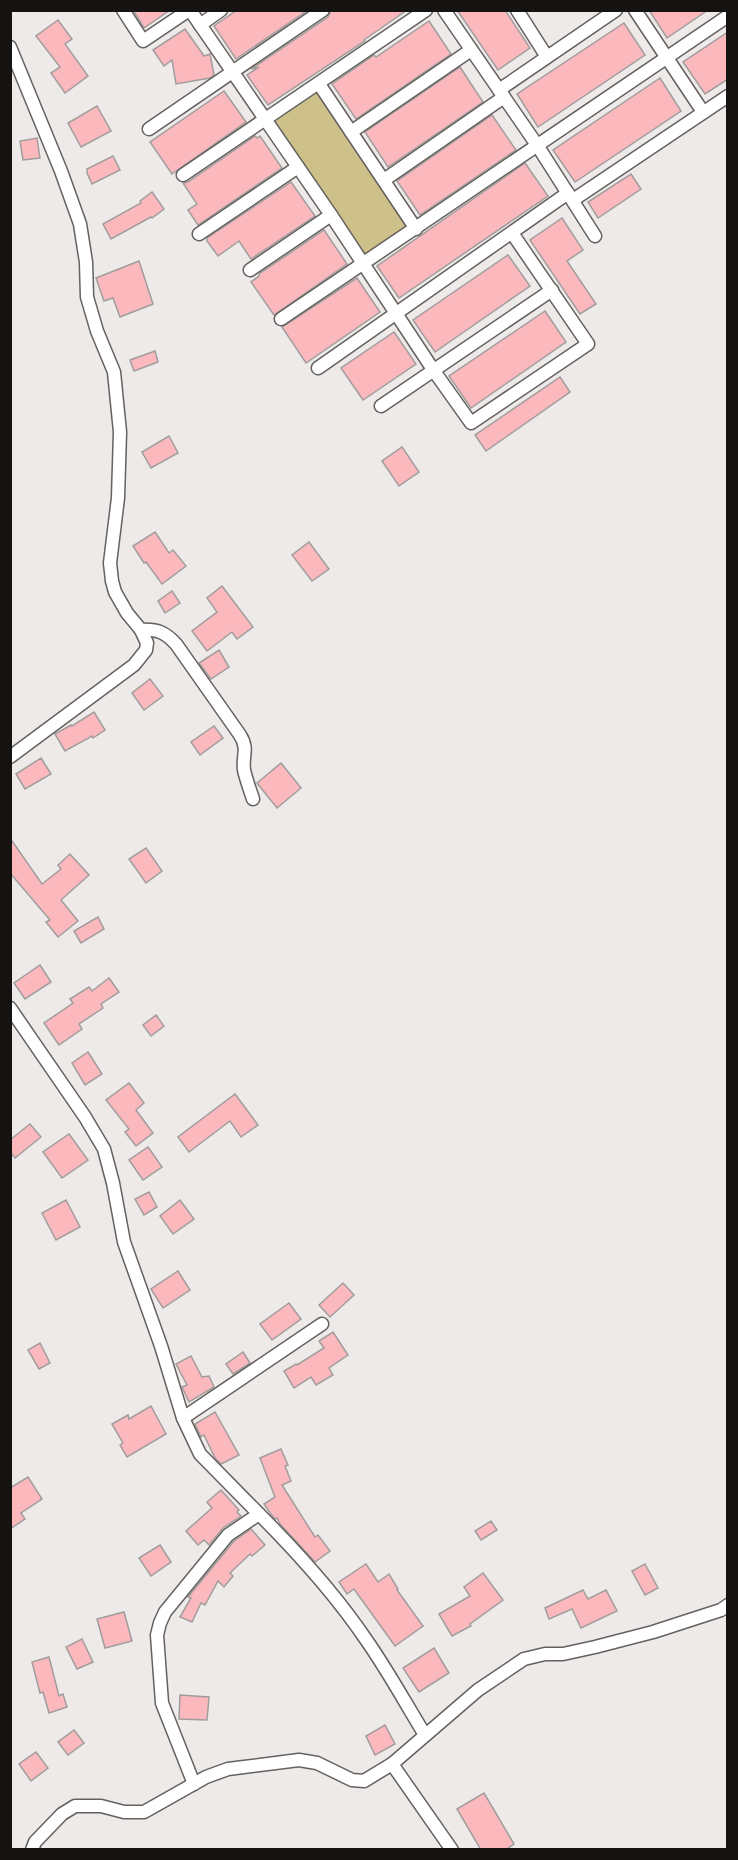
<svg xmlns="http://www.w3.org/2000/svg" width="738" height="1860" viewBox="0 0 738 1860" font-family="Commissioner,sans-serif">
  <rect width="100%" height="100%" fill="#eeeae9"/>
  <path fill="#cdc089" d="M317 93 409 227 366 256 274 122Z"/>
  <g fill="#fbb9be" stroke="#a19d9d" stroke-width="1.5">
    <path d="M133 10H170L144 28Z"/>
    <path d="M237 10H308L236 59 214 26Z"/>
    <path d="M331 10H407L364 40 365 41 268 105 247 75 259 67 251 69 328 17Z"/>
    <path d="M457 10H505L530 48 498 70Z"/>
    <path d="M649 10H708L667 38Z"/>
    <path d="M58 20 72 39 65 44 88 76 65 93 51 73 60 67 36 36Z"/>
    <path d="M429 21 451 54 356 119 332 84 374 55 376 57Z"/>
    <path d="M624 23 645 55 538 127 517 94Z"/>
    <path d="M185 29 204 56 210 54 214 75 210 78 176 84 172 60 164 66 153 50Z"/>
    <path d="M728 32V79L705 94 683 62Z"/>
    <path d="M460 67 483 102 388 167 365 132Z"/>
    <path d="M660 78 681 111 575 182 553 150Z"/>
    <path d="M224 91 246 122 172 174 150 142Z"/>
    <path d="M97 106 111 131 81 147 68 123Z"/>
    <path d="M492 115 516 150 420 215 397 181Z"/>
    <path d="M255 136 257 138 260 136 282 168 198 225 188 210 197 204 183 183 188 182Z"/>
    <path d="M37 138 40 158 23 160 20 141Z"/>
    <path d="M113 156 120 170 92 184 87 173V169Z"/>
    <path d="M525 163 548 196 399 298 377 266Z"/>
    <path d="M631 174 641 189 598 218 588 202Z"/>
    <path d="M291 182 315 216 251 259 239 241 218 256 207 241V238Z"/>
    <path d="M152 192 164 209 152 218 151 217 111 239 103 224 141 203 140 201Z"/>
    <path d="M562 218 583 250 567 261 596 304 580 314 530 240Z"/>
    <path d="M324 230 347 264 274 315 251 282 259 276V274Z"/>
    <path d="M508 255 530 286 435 352 413 320Z"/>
    <path d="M139 261 153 304 120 317 113 298 104 301 96 278Z"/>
    <path d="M357 278 380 312 306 363 282 327Z"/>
    <path d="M545 311 566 342 471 408 449 376Z"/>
    <path d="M394 332 416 364 363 400 341 368Z"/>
    <path d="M155 351 158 362 134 371 130 360Z"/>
    <path d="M560 377 570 392 486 451 475 435Z"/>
    <path d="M169 436 178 453 151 468 142 452Z"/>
    <path d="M402 447 419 472 399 486 382 461Z"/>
    <path d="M155 532 169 553 173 550 186 566 162 584 146 562 144 563 133 546Z"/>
    <path d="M309 542 329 569 312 581 292 555Z"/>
    <path d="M222 586 253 627 237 639 232 632 207 651 192 631 217 612 207 598Z"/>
    <path d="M172 591 180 603 165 613 158 601Z"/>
    <path d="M219 650 229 667 211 679 199 663Z"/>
    <path d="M150 679 163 696 144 710 132 693Z"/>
    <path d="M94 712 105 730 93 738 92 736 65 751 55 734 71 725 72 726Z"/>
    <path d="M214 726 223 738 200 755 191 742Z"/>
    <path d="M41 758 51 774 25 789 16 774Z"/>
    <path d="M281 763 301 788 277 808 257 783Z"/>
    <path d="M10 838 42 884 61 869 58 865 70 854 89 875 61 900 78 921 58 937 46 922 50 920 10 873Z"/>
    <path d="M146 848 162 871 146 883 129 859Z"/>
    <path d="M98 917 104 929 81 943 74 931Z"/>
    <path d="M40 965 51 982 25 999 14 983Z"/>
    <path d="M109 978 119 992 101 1004 103 1008 79 1024 82 1029 59 1045 44 1023 73 1003 70 999 89 987 92 991Z"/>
    <path d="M156 1015 164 1026 151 1036 143 1025Z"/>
    <path d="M88 1052 102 1074 85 1085 72 1063Z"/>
    <path d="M129 1083 144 1103 136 1110 153 1133 136 1146 125 1132 129 1129 106 1100Z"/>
    <path d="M235 1094 258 1125 241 1137 230 1121 189 1152 178 1137Z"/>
    <path d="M30 1124 41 1137 15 1158 10 1152V1140Z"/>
    <path d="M69 1134 88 1160 62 1178 43 1152Z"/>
    <path d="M148 1147 162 1167 143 1180 129 1160Z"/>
    <path d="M149 1192 157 1207 144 1215 135 1199Z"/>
    <path d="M66 1200 80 1227 56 1240 42 1213Z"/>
    <path d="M180 1200 194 1219 173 1234 160 1216Z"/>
    <path d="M178 1271 190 1290 163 1308 151 1289Z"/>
    <path d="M343 1283 354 1295 330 1317 319 1305Z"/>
    <path d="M289 1303 301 1319 272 1340 260 1324Z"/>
    <path d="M333 1332 348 1355 329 1368 333 1375 316 1385 311 1377 294 1388 284 1371 296 1364 297 1365 324 1348 319 1341Z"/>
    <path d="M40 1343 50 1363 39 1369 28 1350Z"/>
    <path d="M243 1352 250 1363 233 1374 226 1364Z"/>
    <path d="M191 1356 202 1377 209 1376 214 1387 189 1402 182 1387 187 1385 176 1364Z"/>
    <path d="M151 1406 166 1434 127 1457 120 1445 123 1443 112 1424 128 1415 129 1419Z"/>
    <path d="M215 1412 239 1455 221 1464 215 1458 204 1435 201 1437 195 1424Z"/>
    <path d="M281 1449 288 1465 285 1466 291 1481 282 1485 315 1537 318 1535 330 1551 315 1562 280 1524 277 1518 275 1519 270 1513 264 1504 275 1497 260 1458Z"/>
    <path d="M28 1477 42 1499 21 1513 25 1519 10 1529V1488Z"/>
    <path d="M221 1490 239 1510 237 1512 241 1516 223 1528 209 1545 204 1540 198 1545 186 1531 212 1508 207 1502Z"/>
    <path d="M491 1521 497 1530 481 1540 475 1531Z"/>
    <path d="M251 1529 265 1545 252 1556 250 1554 230 1573 233 1576 224 1587 218 1581 205 1605 201 1603 192 1622 180 1617 191 1598 188 1597 234 1541Z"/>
    <path d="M160 1545 171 1562 151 1576 139 1558Z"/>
    <path d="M366 1564 378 1582 389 1574 398 1589 397 1590 423 1626 395 1646 354 1589 347 1594 339 1582Z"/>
    <path d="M645 1564 658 1588 645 1595 632 1571Z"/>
    <path d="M483 1573 503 1600 470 1624 471 1626 452 1636 439 1614 470 1596 464 1587Z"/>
    <path d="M583 1590 588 1599 606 1590 617 1611 581 1628 572 1609 549 1619 545 1608Z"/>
    <path d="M124 1612 132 1641 105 1648 97 1619Z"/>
    <path d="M82 1639 93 1662 77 1669 66 1647Z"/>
    <path d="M434 1648 449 1673 419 1692 403 1668Z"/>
    <path d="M49 1657 59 1696 63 1694 67 1707 49 1713 43 1692 40 1693 32 1662Z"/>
    <path d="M180 1695 209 1697 207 1720 179 1719Z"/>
    <path d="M385 1725 395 1744 375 1755 366 1736Z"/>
    <path d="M74 1730 84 1743 68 1755 58 1742Z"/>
    <path d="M36 1752 48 1768 31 1781 19 1764Z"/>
    <path d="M484 1793 514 1844 505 1850H481L457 1809Z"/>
  </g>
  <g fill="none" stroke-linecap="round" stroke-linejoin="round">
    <defs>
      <g id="minor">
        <path d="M123 10 143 41 189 10"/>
        <path d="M190 10 331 215 434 371 471 423 588 344 512 233"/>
        <path d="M444 10 537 145 595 236"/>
        <path d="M517 10 547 57"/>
        <path d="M635 10 703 112"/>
        <path d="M200 25 221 10"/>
        <path d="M10 47 61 171 80 224 86 262 87 297 97 331 114 372 120 432 118 498 110 563 112 581 115 592 127 613 141 630 147 643 146 650 134 665 10 757"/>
        <path d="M319 84 416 229"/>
        <path d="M499 90 616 10"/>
        <path d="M149 129 323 10"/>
        <path d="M351 132 471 50"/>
        <path d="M183 175 426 10"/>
        <path d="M384 180 504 97"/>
        <path d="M573 200 728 96"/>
        <path d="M199 234 298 167"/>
        <path d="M250 270 331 215"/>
        <path d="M281 319 728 16"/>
        <path d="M318 368 568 193"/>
        <path d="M381 406 552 290"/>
        <path d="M141 630C157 629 165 632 176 644L240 735C249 749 242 756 244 770 246 779 250 790 253 799"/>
        <path d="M10 1008 85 1117 104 1149 113 1183 124 1242 161 1346 183 1418 200 1454 259 1514 228 1535 165 1612 160 1623 157 1635 162 1703 194 1784"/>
        <path d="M183 1418 322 1324"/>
        <path d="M259 1514C298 1553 336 1595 367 1641 388 1671 406 1704 425 1735"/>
        <path d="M392 1764 452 1850"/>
        <path d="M32 1850 35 1842 62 1814 75 1806H101L124 1812H144L206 1777 228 1769 299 1760 317 1763 352 1780 364 1781 392 1764 478 1690 524 1659 545 1654H563L595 1647 653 1632 721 1610 728 1605"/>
      </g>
    </defs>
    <use href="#minor" stroke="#64615f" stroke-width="15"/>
    <use href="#minor" stroke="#fff" stroke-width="12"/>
  </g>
  <rect width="738" height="1860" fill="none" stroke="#141312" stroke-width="24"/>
</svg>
